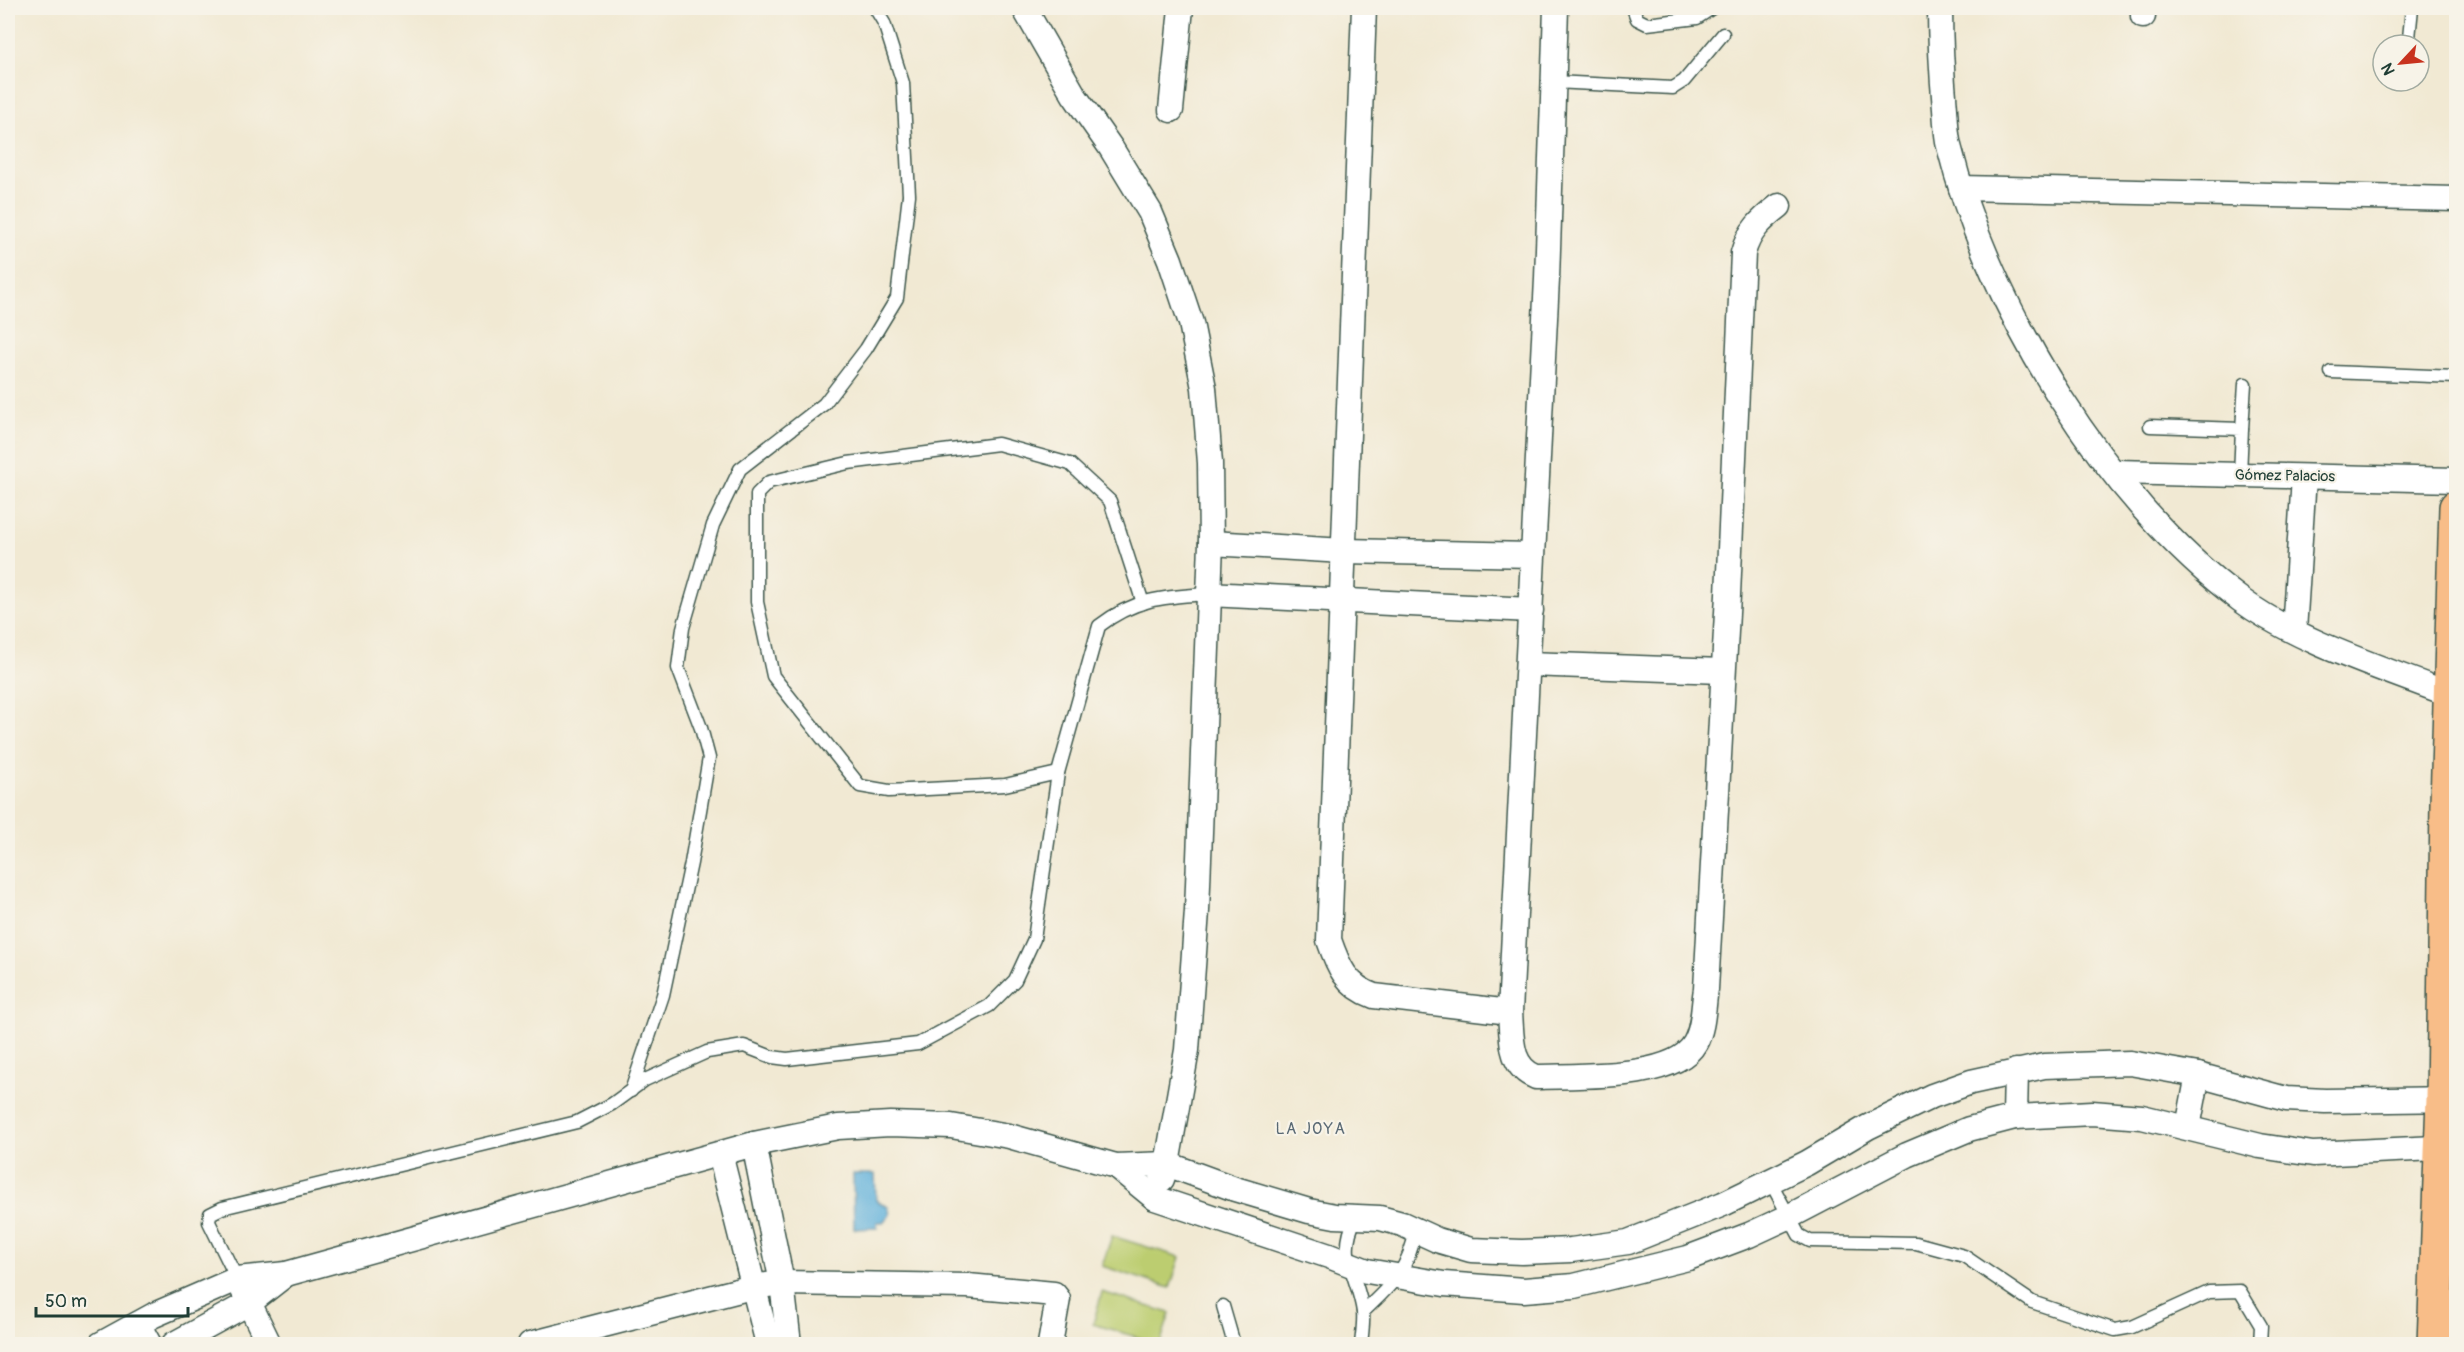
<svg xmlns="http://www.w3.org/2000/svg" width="2464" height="1352" viewBox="0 0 2464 1352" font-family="Pangolin,sans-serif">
  <rect width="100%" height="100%" fill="#f7f3e8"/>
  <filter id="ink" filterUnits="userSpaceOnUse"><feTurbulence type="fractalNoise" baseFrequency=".0167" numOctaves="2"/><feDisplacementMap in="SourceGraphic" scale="12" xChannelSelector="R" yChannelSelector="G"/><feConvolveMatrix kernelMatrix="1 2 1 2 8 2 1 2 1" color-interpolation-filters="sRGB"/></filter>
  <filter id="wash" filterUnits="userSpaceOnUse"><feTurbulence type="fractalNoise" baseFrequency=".008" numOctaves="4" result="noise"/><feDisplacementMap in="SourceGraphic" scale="24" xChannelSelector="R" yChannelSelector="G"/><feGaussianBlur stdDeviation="1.35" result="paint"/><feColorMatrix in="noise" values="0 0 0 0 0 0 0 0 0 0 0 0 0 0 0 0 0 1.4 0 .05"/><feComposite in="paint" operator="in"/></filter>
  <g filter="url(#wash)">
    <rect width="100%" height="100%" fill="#f1e9d3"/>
    <g fill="#bccd70" stroke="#6e8552" stroke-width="1.5">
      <path d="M1112 1236 1180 1257 1170 1288 1102 1266Z"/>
      <path d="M1102 1292 1170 1313 1160 1344 1093 1324Z"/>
    </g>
    <path fill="#60b1db" stroke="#407788" stroke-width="1.5" d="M875 1174 876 1200 888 1207 890 1214 883 1222H877V1228L854 1229 853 1174Z"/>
  </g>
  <g filter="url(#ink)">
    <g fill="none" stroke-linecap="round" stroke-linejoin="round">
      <defs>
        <g id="service">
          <path d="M1633 8 1637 19 1647 24 1697 18 1712 8"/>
          <path d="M2409 38 2412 8"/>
          <path d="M1554 82 1673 88 1684 81 1723 34"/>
          <path d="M2331 372 2456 377"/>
          <path d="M2150 426 2242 429 2240 475"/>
          <path d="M2242 429 2245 384"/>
          <path d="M1058 773 1005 785 889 791 860 786 773 676 757 602V494L769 482 848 463 998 444 1070 464 1110 501 1143 603"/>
          <path d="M631 1091 663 995 691 863 709 758 701 728 678 668 683 628 713 525 740 469 824 404 866 349 897 298 909 195 903 83 884 23 875 8"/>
          <path d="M1770 1181 1799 1235 1810 1241 1916 1243 1964 1256 2032 1302 2115 1330 2132 1327 2209 1292 2240 1291 2261 1326 2260 1344"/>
          <path d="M1356 1218C1336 1256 1358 1275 1363 1312 1364 1322 1362 1334 1361 1344"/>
          <path d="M237 1279 209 1222 210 1214 222 1208 577 1122 612 1104 645 1080 707 1052 744 1046 772 1057 787 1059 918 1044 989 1006 1015 980 1034 939 1058 773 1099 626C1135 598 1165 597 1208 594"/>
          <path d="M1223 1306 1234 1344"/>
          <path d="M1363 1312C1393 1283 1407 1273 1416 1230"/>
        </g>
        <g id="minor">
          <path d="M1024 8 1074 95 1111 148 1150 212 1170 260 1191 323 1204 388 1210 463 1211 543 1197 911 1187 1050 1167 1164 1162 1179"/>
          <path d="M1364 8 1329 940C1338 966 1346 986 1374 996L1510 1012"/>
          <path d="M1556 8 1547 279 1510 1012C1512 1037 1509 1067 1536 1077 1575 1075 1674 1081 1695 1043 1704 1027 1703 1006 1706 989L1728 595 1743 253C1749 231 1761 220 1779 206"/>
          <path d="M1940 8C1940 41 1942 75 1945 109 1946 121 1946 134 1949 146 1989 308 2106 500 2241 600 2300 643 2383 668 2451 695"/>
          <path d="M2143 16V8"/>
          <path d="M1171 110 1181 8"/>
          <path d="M1961 188 2456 199"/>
          <path d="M2115 472 2456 480"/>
          <path d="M1211 543 1344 551 1532 555"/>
          <path d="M1208 594 1531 610"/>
          <path d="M2294 631 2304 477"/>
          <path d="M1528 664 1722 671"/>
          <path d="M2015 1117 2016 1071"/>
          <path d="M2188 1127 2198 1075"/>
          <path d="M754 1144 782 1283 789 1344"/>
          <path d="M720 1154 768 1344"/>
          <path d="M1116 1166 1155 1198 1329 1256 1367 1271 1444 1284 1524 1290 1574 1286 1688 1258 1749 1235 1788 1217 1907 1155 1969 1129 2015 1117 2092 1113 2142 1117 2260 1146 2313 1154 2456 1147"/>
          <path d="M243 1290 269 1344"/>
          <path d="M138 1324 149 1344"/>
          <path d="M101 1344 154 1315 237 1279 286 1274 754 1144 838 1127 890 1124 951 1126 1009 1136 1116 1166 1167 1164 1235 1189 1309 1211 1335 1216 1380 1218 1402 1224 1437 1240 1471 1250 1522 1252 1571 1250 1628 1242 1723 1204 1807 1163 1868 1127 1932 1096 1971 1082 2044 1066 2130 1063 2198 1075 2286 1099 2325 1101 2456 1099"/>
          <path d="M174 1344 249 1303 286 1274"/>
          <path d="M530 1344 752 1287 782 1283 968 1286 1054 1294 1058 1299 1050 1344"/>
        </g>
        <path id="primary" d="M2434 1344 2443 1099 2447 803 2456 507"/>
      </defs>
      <use href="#service" stroke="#3e574c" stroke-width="15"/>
      <use href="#minor" stroke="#3e574c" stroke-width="27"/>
      <use href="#primary" stroke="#3e574c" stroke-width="36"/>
      <use href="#service" stroke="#fff" stroke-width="12"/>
      <use href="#minor" stroke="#fff" stroke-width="24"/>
      <use href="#primary" stroke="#f8bd88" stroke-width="33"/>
    </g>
  </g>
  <g text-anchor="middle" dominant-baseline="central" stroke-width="4.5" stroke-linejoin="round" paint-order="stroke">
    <g font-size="15" fill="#1f3d34" stroke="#f7f3e8">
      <text transform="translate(2285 476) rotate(1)">Gómez Palacios</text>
    </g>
    <g font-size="16" letter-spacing="1.5" fill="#596974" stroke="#f7f3e8">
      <text x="1311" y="1129">LA JOYA</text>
    </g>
  </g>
  <rect width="2464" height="1352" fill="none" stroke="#f7f3e8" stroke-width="30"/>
  <g transform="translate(2401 63) rotate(244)"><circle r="28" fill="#f7f3e8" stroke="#a1aaa0" stroke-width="1.5"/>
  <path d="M0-4.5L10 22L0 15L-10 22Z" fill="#c8321e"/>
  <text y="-9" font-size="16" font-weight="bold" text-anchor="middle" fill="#1f3d34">N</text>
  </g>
  <path d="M36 1307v9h152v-9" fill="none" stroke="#1f3d34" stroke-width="3"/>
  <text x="45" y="1307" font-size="18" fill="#1f3d34" stroke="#f7f3e8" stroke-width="4.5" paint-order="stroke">50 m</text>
</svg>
